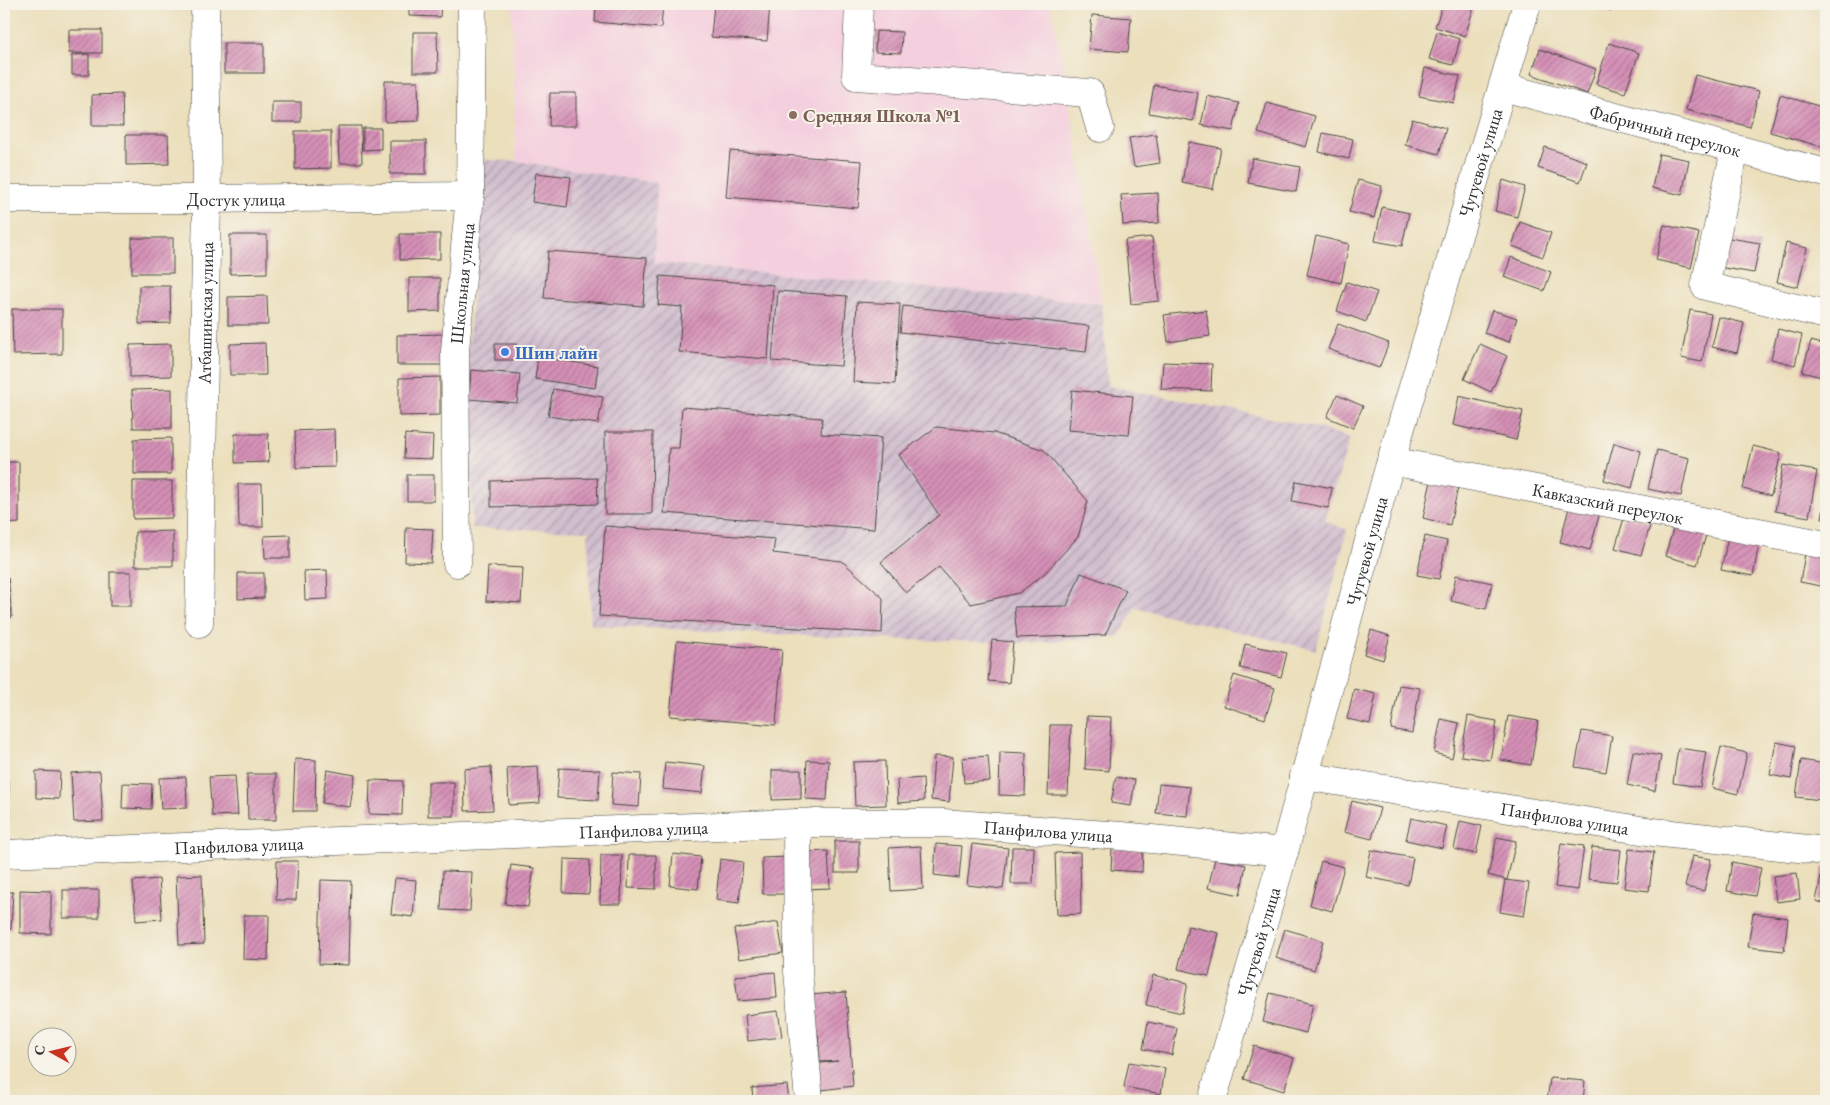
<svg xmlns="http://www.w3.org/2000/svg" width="1830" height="1105" viewBox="0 0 1830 1105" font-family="'EB Garamond',serif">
  <defs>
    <pattern id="industrial-furrows" width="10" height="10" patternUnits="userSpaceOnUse" patternTransform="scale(1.25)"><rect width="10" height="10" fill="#d0bdce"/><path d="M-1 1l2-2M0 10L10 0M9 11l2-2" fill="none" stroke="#a99aa7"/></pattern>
    <pattern id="building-hatch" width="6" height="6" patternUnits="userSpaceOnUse" patternTransform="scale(1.25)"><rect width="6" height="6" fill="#d690b7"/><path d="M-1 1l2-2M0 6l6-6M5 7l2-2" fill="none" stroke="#ae7695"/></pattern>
  </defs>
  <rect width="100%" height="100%" fill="#f7f3e8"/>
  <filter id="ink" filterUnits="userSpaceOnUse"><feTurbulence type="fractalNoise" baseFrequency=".02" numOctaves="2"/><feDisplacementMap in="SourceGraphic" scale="10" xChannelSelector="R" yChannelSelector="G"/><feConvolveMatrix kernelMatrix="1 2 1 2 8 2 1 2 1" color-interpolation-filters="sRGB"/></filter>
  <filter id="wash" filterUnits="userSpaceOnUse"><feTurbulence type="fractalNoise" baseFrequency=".0096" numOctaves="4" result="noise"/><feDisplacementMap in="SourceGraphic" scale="20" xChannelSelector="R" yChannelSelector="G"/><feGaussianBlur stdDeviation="1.12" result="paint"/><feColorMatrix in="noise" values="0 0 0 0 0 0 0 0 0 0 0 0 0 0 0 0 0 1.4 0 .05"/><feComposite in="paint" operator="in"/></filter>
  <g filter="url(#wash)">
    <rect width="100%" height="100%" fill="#ebdfbc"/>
    <path fill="#f4cfde" d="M512 4H1050L1064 69 1102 304 653 263 657 183 516 161Z"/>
    <path fill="url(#industrial-furrows)" d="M485 160 516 161 657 183 654 263 1102 304 1108 386 1316 427 1350 438 1325 521 1347 530 1316 650 1135 608 1119 636 1031 643 877 639 591 625 588 531 472 528 468 351Z"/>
    <g id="blocks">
      <g fill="url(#building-hatch)">
        <path d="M409 4H441L440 17 409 16Z"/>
        <path d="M596 4H663L661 28 595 22Z"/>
        <path d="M714 4H770L767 41 711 37Z"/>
        <path d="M1443 4H1475L1465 36 1435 27Z"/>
        <path d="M1592 4H1613L1611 11Z"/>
        <path d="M1092 15 1131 18 1128 52 1089 49Z"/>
        <rect x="69" y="30" width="33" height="23"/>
        <path d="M876 31 902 32 901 53 875 52Z"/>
        <path d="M413 32H437L438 72H413Z"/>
        <path d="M1437 32 1460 39 1453 65 1429 59Z"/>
        <rect x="224" y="43" width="40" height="30"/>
        <path d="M1609 43 1639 53 1625 93 1596 84Z"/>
        <path d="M1540 49 1596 69 1587 94 1531 74Z"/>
        <path d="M89 54V75H72V55Z"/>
        <path d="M1425 68 1460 76 1454 103 1419 96Z"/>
        <path d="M1695 75 1759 91 1750 127 1686 110Z"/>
        <path d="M385 81H418L419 121 385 122Z"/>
        <path d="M1154 85 1198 93 1193 121 1149 113Z"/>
        <path d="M550 93H576V126H549Z"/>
        <path d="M122 94 123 126H92V95Z"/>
        <path d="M1780 95 1826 108V148L1770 132Z"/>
        <path d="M1207 96 1239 103 1233 131 1201 125Z"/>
        <rect x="272" y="102" width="29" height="20"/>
        <path d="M1267 103 1315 116 1306 147 1258 133Z"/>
        <path d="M1412 119 1446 128 1439 154 1405 145Z"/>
        <path d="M338 126H361L362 163H339Z"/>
        <path d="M363 128H381V149L363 150Z"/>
        <path d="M295 131H331V168L295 169Z"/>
        <path d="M1323 133 1353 139 1349 159 1319 152Z"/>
        <path d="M1156 134 1160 163 1134 167 1129 138Z"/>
        <path d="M126 135H168L169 164 126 165Z"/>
        <rect x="390" y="141" width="36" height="33"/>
        <path d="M1189 142 1221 148 1213 189 1182 183Z"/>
        <path d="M1545 147 1587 162 1580 182 1538 168Z"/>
        <path d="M730 151 862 161 858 208 726 197Z"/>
        <path d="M1659 154 1689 160 1682 195 1652 188Z"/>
        <path d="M1252 158 1300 167 1296 192 1248 183Z"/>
        <path d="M536 173 571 177 567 207 532 202Z"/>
        <path d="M1358 180 1382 186 1374 218 1349 212Z"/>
        <path d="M1503 180 1525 187 1517 217 1495 211Z"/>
        <path d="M1158 193 1159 223 1123 225 1121 195Z"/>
        <path d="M1382 207 1409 213 1402 246 1375 241Z"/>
        <path d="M1520 222 1551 233 1543 257 1512 246Z"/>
        <path d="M1664 225 1699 233 1691 268 1656 260Z"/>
        <path d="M400 234H440V259L400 260Z"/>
        <path d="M230 235H267V273L230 274Z"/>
        <path d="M1316 236 1349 244 1341 283 1307 275Z"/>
        <path d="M1152 237 1159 301 1131 304 1125 240Z"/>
        <path d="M1723 237 1760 243 1754 273 1718 267Z"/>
        <rect x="132" y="238" width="41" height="35"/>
        <path d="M1786 243 1807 248 1798 287 1777 282Z"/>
        <path d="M548 251 647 258 643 306 544 298Z"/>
        <path d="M1511 257 1551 272 1544 291 1504 277Z"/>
        <path d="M660 276 773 285 768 359 679 352 682 307 658 305Z"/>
        <path d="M409 278H440V311L409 312Z"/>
        <path d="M1347 282 1377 292 1366 322 1337 311Z"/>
        <path d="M139 286H170L171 323 139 324Z"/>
        <path d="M778 291 847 296 841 366 772 361Z"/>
        <path d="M267 296 268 325H228V297Z"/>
        <path d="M857 302 900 304 895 384 853 382Z"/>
        <path d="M903 306 1089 326 1086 352 900 332Z"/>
        <path d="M12 309H62V354L13 355Z"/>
        <path d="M1206 310 1210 336 1168 342 1164 315Z"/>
        <path d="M1492 310 1517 318 1509 342 1484 333Z"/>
        <path d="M1690 310 1711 314 1702 362 1681 358Z"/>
        <path d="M1719 317 1744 323 1737 353 1712 347Z"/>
        <path d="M1338 324 1389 343 1379 368 1328 349Z"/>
        <path d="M1778 329 1802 335 1795 365 1771 359Z"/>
        <path d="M445 334V365H397V335Z"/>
        <path d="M1811 341 1826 345V378L1802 372Z"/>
        <path d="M265 343 266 375H230V344Z"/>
        <path d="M171 344V376L130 377V345Z"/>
        <rect x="495" y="344" width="21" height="16"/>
        <path d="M1480 344 1507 356 1491 392 1464 379Z"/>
        <path d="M538 357 598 366 595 388 535 379Z"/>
        <path d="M1163 362 1212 364 1211 391 1161 389Z"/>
        <path d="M471 370 520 374 517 403 469 399Z"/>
        <path d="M440 377V415L399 416V378Z"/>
        <path d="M172 389V428H133L132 390Z"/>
        <path d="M553 389 603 397 598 424 548 416Z"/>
        <path d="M1072 390 1133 396 1129 435 1068 430Z"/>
        <path d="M1337 395 1363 406 1353 428 1327 417Z"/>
        <path d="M1459 396 1523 411 1516 440 1453 425Z"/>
        <path d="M682 407 822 418 821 434 881 438 874 529 664 513 669 448H679Z"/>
        <path d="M936 427 994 433 1044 450 1088 501 1078 537 1045 573 1019 593 971 604 939 567 906 593 881 562 939 515 899 455Z"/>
        <path d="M334 429 335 467 296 468 295 431Z"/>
        <path d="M605 432H653L652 514H605Z"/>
        <path d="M235 434H268L269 462 235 463Z"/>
        <path d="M405 434 433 436 432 459 404 458Z"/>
        <path d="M171 438V474H134V439Z"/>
        <path d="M1614 443 1641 451 1632 488 1604 480Z"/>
        <path d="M1753 446 1781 453 1771 496 1743 489Z"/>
        <path d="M1657 450 1689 458 1681 496 1648 489Z"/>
        <path d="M4 462H19V523L4 524Z"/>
        <path d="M1783 465 1817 471 1809 517 1775 511Z"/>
        <rect x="407" y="475" width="27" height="26"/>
        <path d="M597 478 598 504 491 507V481Z"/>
        <path d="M133 481H172V518L133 519Z"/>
        <path d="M1296 481 1332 488 1328 508 1292 501Z"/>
        <path d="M1431 481 1458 487 1450 525 1423 518Z"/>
        <path d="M238 484H262L263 527H239Z"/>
        <path d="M1825 501H1826V519L1822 518Z"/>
        <path d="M1570 504 1600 512 1590 550 1560 542Z"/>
        <path d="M1625 515 1651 523 1641 555 1615 548Z"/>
        <path d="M1675 523 1707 532 1697 565 1665 556Z"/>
        <path d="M605 526 775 539 773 553 842 561 883 598 882 633 599 616Z"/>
        <path d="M406 528 433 529 431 563 405 562Z"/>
        <path d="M173 531V566H135V532Z"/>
        <path d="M1729 532 1760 538 1753 576 1721 570Z"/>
        <path d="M290 535V558H265L264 536Z"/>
        <path d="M1425 536 1447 541 1439 579 1417 575Z"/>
        <path d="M1806 548 1826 552V587L1800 582Z"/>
        <path d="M488 566 523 568 521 603 486 601Z"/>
        <path d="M327 570 328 599 305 600 304 571Z"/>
        <rect x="110" y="572" width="21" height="34"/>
        <path d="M238 573H264V598L238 599Z"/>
        <path d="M1081 573 1126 590 1105 635 1017 638 1014 607 1067 606Z"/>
        <path d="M1456 575 1492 583 1486 609 1451 601Z"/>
        <path d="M8 577 12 617 4 618V578Z"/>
        <path d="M1371 630 1390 636 1383 660 1364 654Z"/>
        <path d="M992 640 1013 642 1009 683 988 681Z"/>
        <path d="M677 641 782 650 776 725 670 716Z"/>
        <path d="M1245 644 1287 653 1281 677 1240 668Z"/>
        <path d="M1234 675 1275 688 1265 719 1224 706Z"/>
        <path d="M1399 685 1420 688 1412 733 1391 729Z"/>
        <path d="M1354 689 1376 694 1370 724 1347 719Z"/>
        <path d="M1087 716 1111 717 1109 771 1085 769Z"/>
        <path d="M1468 716 1497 721 1490 760 1461 756Z"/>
        <path d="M1508 716 1538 721 1531 765 1501 760Z"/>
        <path d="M1441 719 1459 723 1452 758 1434 753Z"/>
        <path d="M1050 725H1071L1068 795H1048Z"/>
        <path d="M1582 731 1612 736 1606 772 1575 767Z"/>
        <path d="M1776 742 1796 746 1791 779 1770 775Z"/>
        <path d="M1721 747 1747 753 1738 794 1712 788Z"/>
        <path d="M1678 748 1706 752 1700 787 1673 783Z"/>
        <path d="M1633 751 1661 756 1655 791 1627 785Z"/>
        <path d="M1000 752 1026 753 1025 796 999 795Z"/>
        <path d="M934 756 953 757 949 802 931 800Z"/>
        <path d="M988 756 990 781 964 783 962 758Z"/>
        <path d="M295 759 316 760 315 811H293Z"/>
        <path d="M807 760 829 761 827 800 805 799Z"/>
        <path d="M1801 760 1826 764 1821 800 1796 797Z"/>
        <path d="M885 761 886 805 855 806 853 762Z"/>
        <path d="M665 762 705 766 702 793 663 789Z"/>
        <path d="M538 766 540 803 509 805 507 768Z"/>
        <path d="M491 767 493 810 465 811 464 769Z"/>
        <path d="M559 768 600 770 598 800 557 798Z"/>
        <path d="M327 770 355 775 350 807 322 803Z"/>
        <path d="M772 770H801V799L772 800Z"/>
        <path d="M36 771 60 772 59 799 36 798Z"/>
        <path d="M100 771 103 821 74 822 71 773Z"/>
        <path d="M613 772 641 774 639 807 611 805Z"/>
        <path d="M247 774H276V820H248Z"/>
        <path d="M235 776 238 815 212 816 209 777Z"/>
        <path d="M186 777 187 808 161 809 159 778Z"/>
        <path d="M1116 777 1135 780 1131 806 1111 803Z"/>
        <path d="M923 778 924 801 898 803 897 780Z"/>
        <path d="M370 780 403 781 402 815 369 814Z"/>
        <rect x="428" y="782" width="26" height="34"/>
        <path d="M4 783H9L8 823H4Z"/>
        <path d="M123 783 152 784 151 809 122 808Z"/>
        <path d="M1159 784 1190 787 1187 816 1156 813Z"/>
        <path d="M1352 801 1380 808 1372 839 1344 832Z"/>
        <path d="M1411 818 1447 826 1442 848 1406 840Z"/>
        <path d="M1460 821 1482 826 1476 854 1454 849Z"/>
        <path d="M1497 837 1516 841 1507 880 1488 875Z"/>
        <rect x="835" y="841" width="24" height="32"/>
        <path d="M1561 843 1584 846 1578 890 1555 887Z"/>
        <path d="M936 844 962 846 959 878 934 875Z"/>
        <path d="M972 844 1008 848 1003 889 967 885Z"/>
        <path d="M921 846 923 889 891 891 889 848Z"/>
        <path d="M1012 847H1034L1033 884H1011Z"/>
        <path d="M1592 847 1621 850 1617 882 1588 879Z"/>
        <path d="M1112 848 1143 850 1142 872 1111 870Z"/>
        <path d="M1629 849 1654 852 1649 891 1624 888Z"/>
        <path d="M1371 850 1413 858 1408 885 1366 877Z"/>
        <path d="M828 851 830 888 805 889 804 852Z"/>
        <path d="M1080 852 1081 914 1057 915 1055 853Z"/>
        <path d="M673 854 701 857 698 889 670 886Z"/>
        <path d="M601 855H622L621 904H600Z"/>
        <path d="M629 855H656V889L628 888Z"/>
        <path d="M1692 856 1711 859 1704 891 1685 887Z"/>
        <path d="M789 857 790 894H763L762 858Z"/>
        <path d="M564 859 590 860 589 894 563 893Z"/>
        <path d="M720 859 743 862 739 903 716 900Z"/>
        <path d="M1215 859 1246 865 1240 895 1208 888Z"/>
        <path d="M277 861H298L296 900H276Z"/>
        <path d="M1321 861 1344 867 1332 911 1310 905Z"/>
        <path d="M1732 862 1761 868 1755 896 1727 891Z"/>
        <path d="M511 865 534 868 528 907 505 904Z"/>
        <path d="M1823 867 1826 868V904L1816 901Z"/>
        <path d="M443 871 472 872 470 911 441 910Z"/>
        <path d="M1797 873 1800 899 1776 902 1773 876Z"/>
        <path d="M202 875 204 944 179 945 176 876Z"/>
        <path d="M395 878 416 880 413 917 391 914Z"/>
        <path d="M159 879 162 919 136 921 133 881Z"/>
        <path d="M321 880 351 881 349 965 319 964Z"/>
        <path d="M1505 880 1529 883 1524 916 1500 912Z"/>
        <path d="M20 890 51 891V934L20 933Z"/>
        <rect x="63" y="890" width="36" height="28"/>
        <path d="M4 892H13L11 929H4Z"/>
        <path d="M1753 913 1788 918 1784 951 1748 947Z"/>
        <path d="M244 915H269L268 960 243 959Z"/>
        <path d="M778 922 783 953 739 959 734 929Z"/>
        <path d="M1188 926 1219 933 1209 976 1178 969Z"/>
        <path d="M1285 929 1323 941 1314 970 1276 958Z"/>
        <path d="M775 972 777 998 738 1001 735 976Z"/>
        <path d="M1153 975 1188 983 1182 1013 1146 1005Z"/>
        <path d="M846 992 853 1086 814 1091 811 1064 838 1061 820 1062 818 1034H813L810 995Z"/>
        <path d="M1270 993 1313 1004 1306 1033 1263 1022Z"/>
        <path d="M778 1011 782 1037 748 1041 745 1015Z"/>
        <path d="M1148 1022 1177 1028 1172 1055 1143 1049Z"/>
        <path d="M1254 1046 1294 1058 1284 1091 1244 1079Z"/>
        <path d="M1129 1062 1165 1068 1161 1094 1124 1087Z"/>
        <path d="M1550 1078 1585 1081 1583 1101H1547Z"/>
        <path d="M787 1085 789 1101H753L752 1088Z"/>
      </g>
    </g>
  </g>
  <g filter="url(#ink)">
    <use href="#blocks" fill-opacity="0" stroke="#484641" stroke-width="1"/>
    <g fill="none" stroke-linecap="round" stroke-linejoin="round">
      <defs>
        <g id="minor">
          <path d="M859 4 856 76 1090 93 1100 128"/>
          <path id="s1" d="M1503 87 1826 173"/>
          <path d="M1735 150 1705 286 1826 315"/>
          <path id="s2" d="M4 199H207L470 196"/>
          <path id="s3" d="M1391 461 1826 545"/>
          <path id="s4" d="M457 563 455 350 470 196 472 4"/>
          <path id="s5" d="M199 623 207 199 205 4"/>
          <path id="s6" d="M1304 776 1653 832 1826 851"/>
          <path d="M797 823 798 971 809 1101"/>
          <path id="s7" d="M4 854 797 823H943L1121 836 1284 852"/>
          <path id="s8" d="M1212 1101 1284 852 1388 471 1527 4"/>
        </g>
      </defs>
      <use href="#minor" stroke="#484641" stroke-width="29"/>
      <use href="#minor" stroke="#fff" stroke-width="28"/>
    </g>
  </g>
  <circle fill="#8d6e63" stroke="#f7f3e8" stroke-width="2" cx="793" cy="115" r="5"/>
  <circle fill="#3f7fe0" stroke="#f7f3e8" stroke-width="2" cx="505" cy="352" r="5"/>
  <g text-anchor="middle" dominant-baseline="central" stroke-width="4" stroke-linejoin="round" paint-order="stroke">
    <g font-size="18" font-weight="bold" fill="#785e54" stroke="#f7f3e8" text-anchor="start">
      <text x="803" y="115">Средняя Школа №1</text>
    </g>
    <g font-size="18" fill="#2b2b2b" stroke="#f7f3e8">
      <text stroke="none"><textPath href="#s1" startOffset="168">Фабричный переулок</textPath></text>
      <text stroke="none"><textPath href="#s8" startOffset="976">Чугуевой улица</textPath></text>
      <text stroke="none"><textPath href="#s2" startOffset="232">Достук улица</textPath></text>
      <text stroke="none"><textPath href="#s4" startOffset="280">Школьная улица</textPath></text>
      <text stroke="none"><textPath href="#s5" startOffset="310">Атбашинская улица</textPath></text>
      <text stroke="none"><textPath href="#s3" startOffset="221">Кавказский переулок</textPath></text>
      <text stroke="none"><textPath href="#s8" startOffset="571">Чугуевой улица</textPath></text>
      <text stroke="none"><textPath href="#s6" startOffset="264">Панфилова улица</textPath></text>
      <text stroke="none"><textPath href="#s7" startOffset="640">Панфилова улица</textPath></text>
      <text stroke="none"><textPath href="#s7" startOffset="1045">Панфилова улица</textPath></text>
      <text stroke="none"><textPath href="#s7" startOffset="235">Панфилова улица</textPath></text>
      <text stroke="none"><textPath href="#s8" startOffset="166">Чугуевой улица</textPath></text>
    </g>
    <g font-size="18" font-weight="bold" fill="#366cbe" stroke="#f7f3e8" text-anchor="start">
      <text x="515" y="352">Шин лайн</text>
    </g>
  </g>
  <rect width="1830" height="1105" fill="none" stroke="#f7f3e8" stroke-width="20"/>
  <g transform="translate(52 1052) rotate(278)"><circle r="24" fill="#f7f3e8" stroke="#a5a39c"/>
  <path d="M0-4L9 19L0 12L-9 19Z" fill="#c8321e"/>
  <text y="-8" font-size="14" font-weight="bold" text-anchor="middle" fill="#2b2b2b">С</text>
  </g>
</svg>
